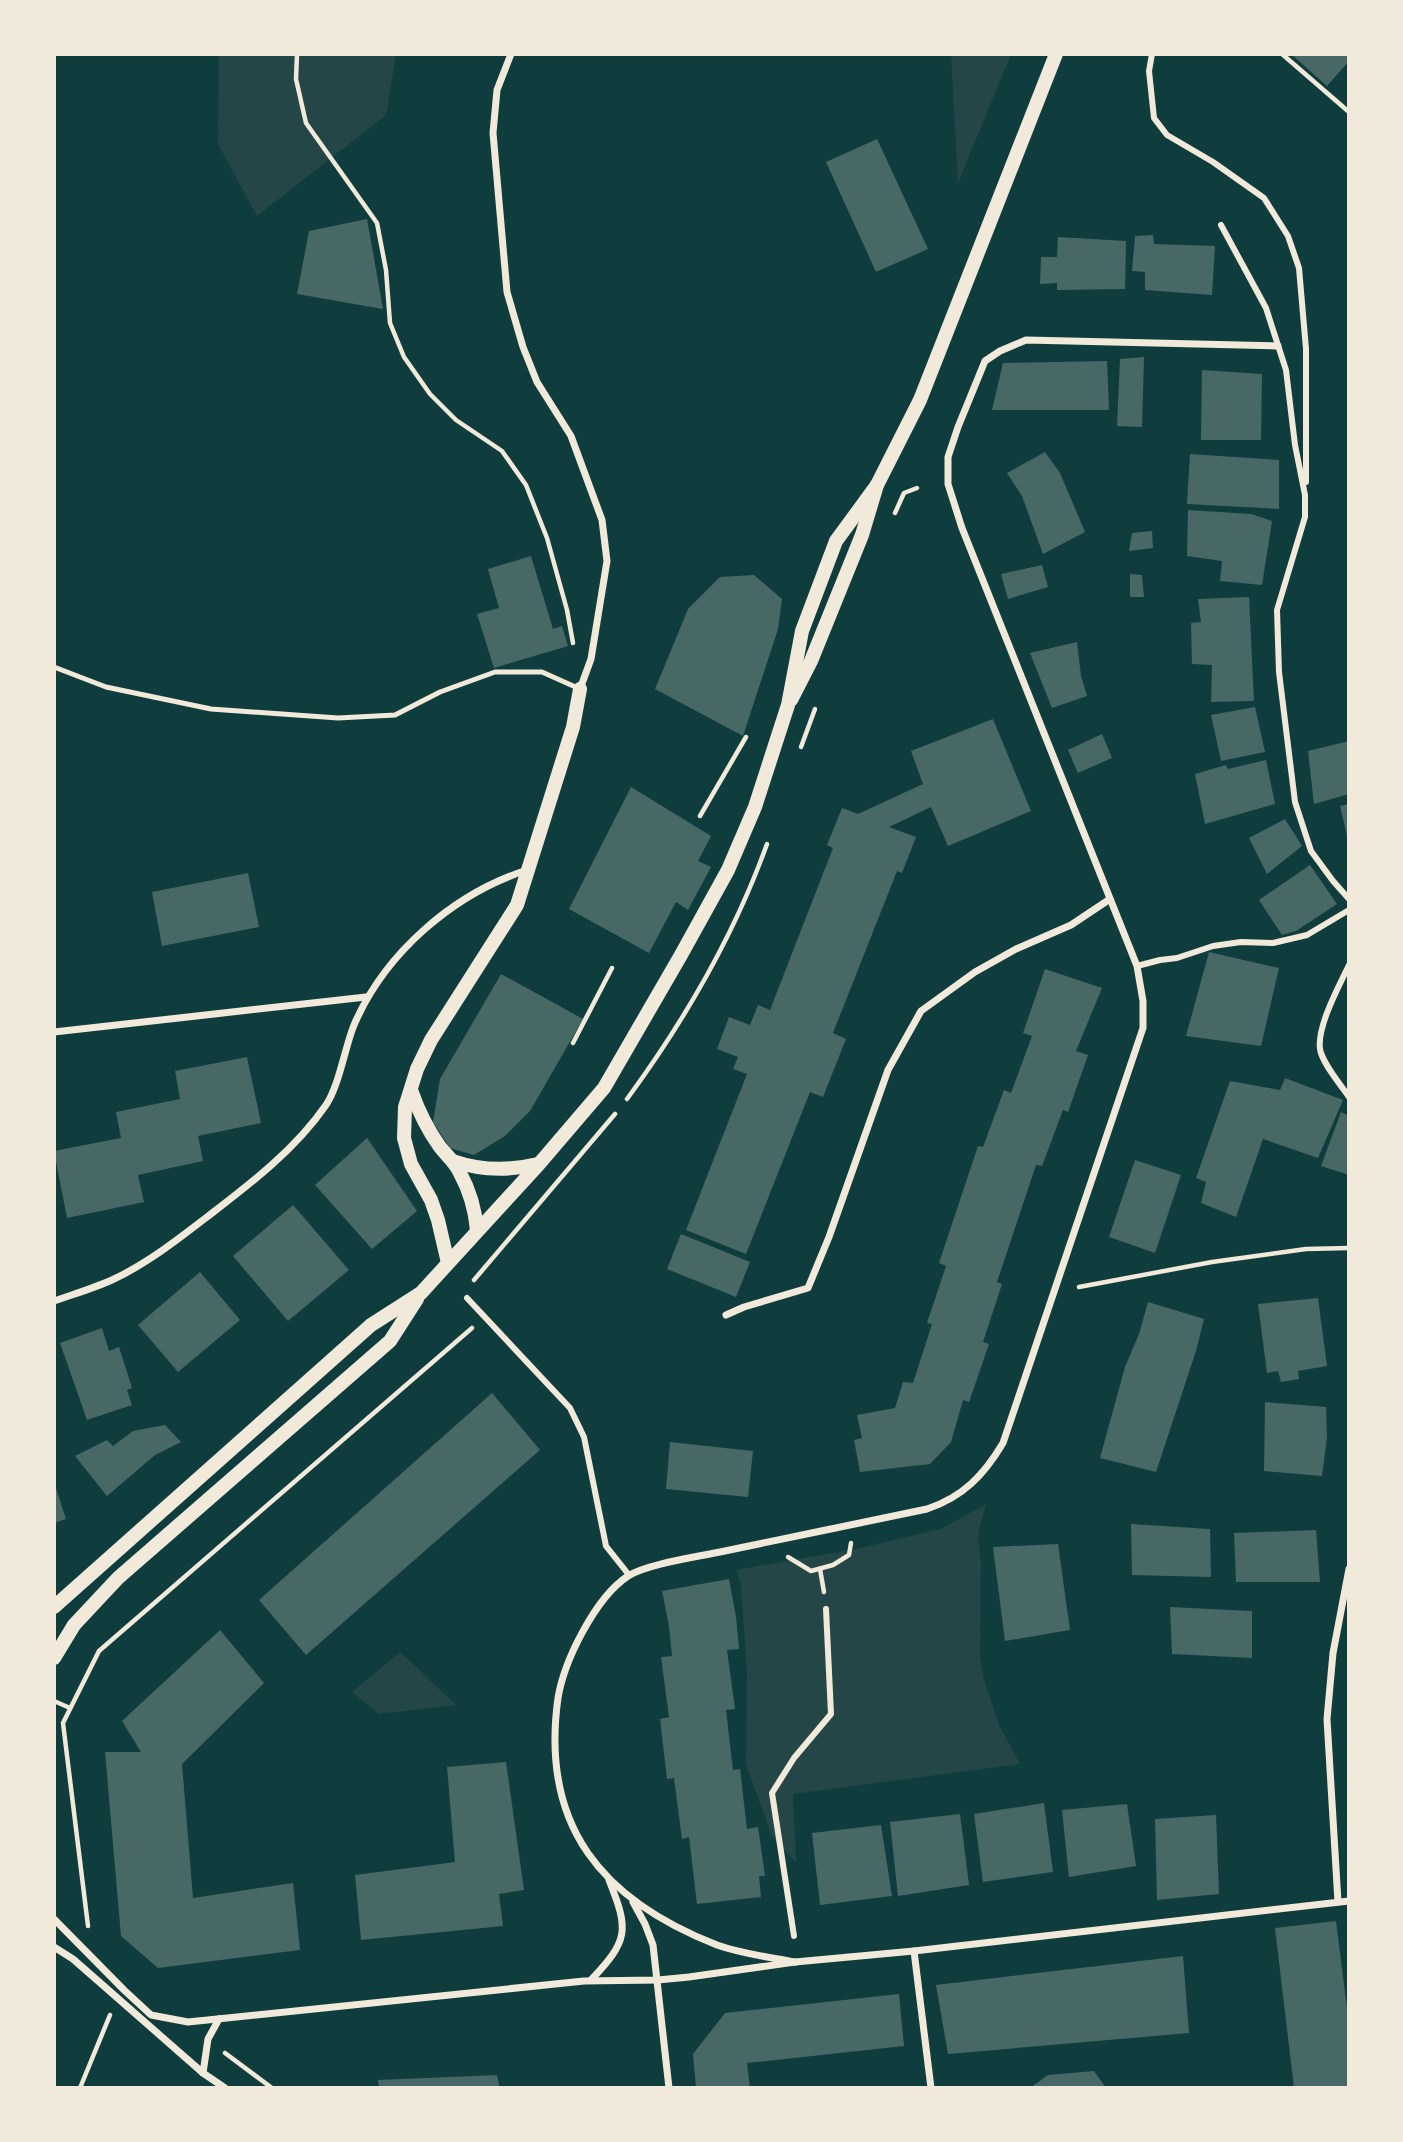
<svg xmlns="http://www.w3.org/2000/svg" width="1403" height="2142" viewBox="0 0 1403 2142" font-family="Montserrat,sans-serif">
  <rect width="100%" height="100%" fill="#0f3d3e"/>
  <g fill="#244646">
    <path d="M219 54H396L386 115 257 216 218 144Z"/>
    <path d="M951 54H1011L958 183Z"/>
    <path d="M986 1504 978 1535 981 1562 980 1658 985 1683 999 1725 1020 1764 793 1794 796 1862 772 1837 746 1764 747 1671 741 1587 736 1570 861 1548 941 1529Z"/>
    <path d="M400 1652 456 1705 379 1714 352 1692Z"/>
  </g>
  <g fill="#486865">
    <path d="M1291 54H1349V61L1327 86Z"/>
    <path d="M877 139 928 249 876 272 826 162Z"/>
    <path d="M367 219 383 309 297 294 309 231Z"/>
    <path d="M1153 235 1154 244 1215 246 1212 295 1145 290V272L1132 271 1135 236Z"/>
    <path d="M1058 237 1126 241 1125 289 1057 290V283L1040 284 1041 257H1057Z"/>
    <path d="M1144 357 1142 427 1117 426 1120 359Z"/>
    <path d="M1107 361 1109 410H992L1003 363Z"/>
    <path d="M1202 370 1262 374 1261 440H1201Z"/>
    <path d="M1045 452 1060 473 1085 532 1043 554 1022 496 1007 473Z"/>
    <path d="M1190 454 1279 460V509L1187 504Z"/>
    <path d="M1188 510 1251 514 1272 521 1262 585 1220 581 1222 561 1187 556Z"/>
    <path d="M1152 531 1153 548 1129 551 1132 533Z"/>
    <path d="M531 556 553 629 562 626 568 646 494 668 477 614 499 608 488 569Z"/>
    <path d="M1042 565 1048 587 1008 599 1001 574Z"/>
    <path d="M1130 574 1142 575 1144 597H1130Z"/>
    <path d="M754 575 782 599 778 629 743 736 655 689 688 609 720 577Z"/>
    <path d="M1249 597 1254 701 1211 702 1212 665 1192 664 1191 623 1201 622 1198 599Z"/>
    <path d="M1077 642 1081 676 1087 696 1052 708 1030 653Z"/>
    <path d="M1255 707 1265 752 1221 761 1211 715Z"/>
    <path d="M993 719 1031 811 948 846 931 807 889 827 916 837 902 873 897 871 833 1033 846 1039 823 1097 810 1092 746 1254 686 1230 747 1074 733 1069 738 1057 717 1049 729 1017 750 1025 758 1005 770 1010 833 848 827 845 842 808 858 814 923 784 911 751Z"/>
    <path d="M1102 734 1112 758 1078 773 1068 750Z"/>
    <path d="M1349 741V794L1314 804 1308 751Z"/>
    <path d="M1266 760 1275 804 1205 824 1195 774 1226 765 1228 769Z"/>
    <path d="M631 787 711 836 698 861 711 867 688 910 676 902 649 953 569 909Z"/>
    <path d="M1349 804V839L1348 840 1340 806Z"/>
    <path d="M1285 819 1302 846 1267 874 1249 838Z"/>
    <path d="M1310 865 1337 904 1296 931 1282 935 1259 900Z"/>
    <path d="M248 873 259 927 162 946 152 892Z"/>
    <path d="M1209 952 1279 968 1261 1046 1186 1036Z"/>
    <path d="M1045 969 1102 988 1076 1051 1088 1055 1068 1112 1063 1110 1042 1166 1036 1165 997 1282 1002 1284 983 1342 989 1344 969 1402 963 1400 951 1442 930 1464 860 1472 854 1440 862 1438 857 1415 895 1408 903 1382 913 1383 932 1324 927 1323 946 1266 939 1263 978 1146 983 1147 1004 1090 1011 1093 1032 1036 1023 1033Z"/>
    <path d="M501 974 583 1019 530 1111 505 1136 474 1155 450 1148 433 1122 440 1079Z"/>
    <path d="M247 1057 261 1123 198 1136 203 1161 138 1175 144 1202 67 1218 54 1151 121 1138 116 1112 180 1099 175 1071Z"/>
    <path d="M1285 1078 1343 1100 1318 1158 1263 1139 1236 1217 1201 1203 1206 1182 1196 1178 1230 1081 1280 1090Z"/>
    <path d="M1341 1112 1349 1116V1175L1321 1166Z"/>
    <path d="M367 1138 417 1211 372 1249 315 1185Z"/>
    <path d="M1135 1160 1181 1175 1155 1253 1109 1237Z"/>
    <path d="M293 1205 349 1270 288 1321 233 1256Z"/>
    <path d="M681 1234 750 1262 736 1297 667 1269Z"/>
    <path d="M200 1272 240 1320 178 1372 138 1325Z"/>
    <path d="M1318 1298 1327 1366 1298 1371 1299 1379 1281 1382 1278 1371 1267 1373 1258 1304Z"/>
    <path d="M1148 1302 1204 1319 1196 1351 1156 1472 1100 1458 1125 1367 1139 1334Z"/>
    <path d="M102 1328 109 1351 119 1347 132 1388 127 1390 132 1405 87 1420 60 1343Z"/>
    <path d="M492 1393 540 1450 306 1655 259 1600Z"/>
    <path d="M1265 1402 1326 1407 1327 1438 1322 1476 1264 1471Z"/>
    <path d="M165 1425 181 1442 155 1455 107 1496 75 1456 107 1440 113 1446 133 1431Z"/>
    <path d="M670 1442 753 1451 748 1497 666 1489Z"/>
    <path d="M54 1482 66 1519 54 1523Z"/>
    <path d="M1131 1524 1210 1529 1211 1577 1132 1575Z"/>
    <path d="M1316 1530 1320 1582H1236L1234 1533Z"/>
    <path d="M1058 1544 1070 1630 1005 1641 993 1547Z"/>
    <path d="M729 1579 736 1617 739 1649 727 1650 735 1709 726 1710 733 1770 740 1769 747 1829 758 1827 765 1876H759L761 1897 697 1904 689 1837 682 1839 674 1778 667 1779 660 1719 669 1717 661 1657 672 1656 669 1626 662 1591Z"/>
    <path d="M1170 1607 1252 1611V1658L1172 1654Z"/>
    <path d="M220 1630 264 1683 182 1764 193 1898 293 1883 300 1950 158 1968 121 1936 105 1752H141L122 1721Z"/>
    <path d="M506 1762 524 1890 499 1894 503 1926 361 1940 355 1875 455 1862 447 1767Z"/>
    <path d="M1044 1803 1053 1872 983 1882 974 1814Z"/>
    <path d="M1127 1804 1136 1866 1069 1877 1062 1810Z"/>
    <path d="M960 1814 969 1885 898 1896 890 1822Z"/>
    <path d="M1216 1815 1219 1894 1157 1900 1155 1819Z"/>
    <path d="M881 1825 892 1896 820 1905 812 1833Z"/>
    <path d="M1336 1921 1349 2024V2088H1294L1275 1928Z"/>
    <path d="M1183 1956 1189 2033 948 2054 936 1985Z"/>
    <path d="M899 1994 904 2046 747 2063 750 2088H696L693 2054 725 2013Z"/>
    <path d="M1094 2071 1106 2088H1030L1048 2075Z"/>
    <path d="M497 2075 500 2088H379L378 2080Z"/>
  </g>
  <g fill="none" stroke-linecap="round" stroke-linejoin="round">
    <g stroke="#f1e9da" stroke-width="4.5">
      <path d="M297 54 296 79 306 123 377 223 386 270 390 323 404 357 430 394 456 420 502 451 526 485 547 538 567 610 573 643"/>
      <path d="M1282 54 1349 112"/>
      <path d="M895 513 904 493 917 488"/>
      <path d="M801 747 815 709"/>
      <path d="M700 816 746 737"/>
      <path d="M573 1043 612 968"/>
      <path d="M627 1099C685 1020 734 936 767 844"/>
      <path d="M474 1280 615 1114"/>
      <path d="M1079 1287 1212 1262 1306 1249 1349 1248"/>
      <path d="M788 1557 811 1571 833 1565 849 1555 851 1543"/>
      <path d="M820 1569 824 1592"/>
      <path d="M54 1701 70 1708"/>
      <path d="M88 1926 63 1723 99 1651 472 1328"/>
      <path d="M225 2053 272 2088"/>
      <path d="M80 2088 110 2015"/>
    </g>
    <path stroke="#f1e9da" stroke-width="5" d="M54 667 106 687 211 709 338 718 395 715 440 692 495 672H542L580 689"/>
    <g stroke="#f1e9da" stroke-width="6">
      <path d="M1152 54 1149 71 1154 118 1167 135 1213 162 1264 198 1288 236 1299 268 1306 349V482"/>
      <path d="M1221 225 1266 308 1286 370 1295 445 1305 495V517L1277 610 1279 672 1295 802 1311 851 1333 881 1349 899"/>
      <path d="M1349 965C1339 986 1317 1026 1320 1049 1322 1063 1341 1085 1349 1097"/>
      <path d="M1137 966 1160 960 1177 958 1213 946 1241 942 1273 943 1307 935 1349 910"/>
      <path d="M467 1298 570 1408 584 1437 606 1546 629 1575"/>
      <path d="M794 1936 772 1793 794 1758 831 1714 826 1609"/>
    </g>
    <g stroke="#f1e9da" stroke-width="7">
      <path d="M511 54 497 90 493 133 507 292 523 347 537 382 571 436 602 520 607 561 591 659 580 689"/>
      <path d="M54 1032 366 997"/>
      <path d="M54 1301C74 1294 95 1288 114 1279 148 1263 177 1240 207 1217 250 1184 295 1150 326 1105 339 1086 345 1047 354 1025 385 953 453 894 527 870"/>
      <path d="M726 1315 744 1307 808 1288 829 1237 888 1070 921 1011 975 972 1016 949 1071 925 1110 899"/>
      <path d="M633 1902 645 1924 653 1945 669 2088"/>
      <path d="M1338 1902 1327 1719 1333 1653 1349 1569"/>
      <path d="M54 1919 124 1990 151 2015 188 2022 584 1981 658 1980 689 1977 795 1962 914 1951 1349 1901"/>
      <path d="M54 1947 73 1959 203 2073 225 2088"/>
      <path d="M914 1951 931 2088"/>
      <path d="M795 1962C769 1957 742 1954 717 1945 602 1900 540 1826 558 1698 564 1661 595 1598 628 1576 647 1564 696 1557 720 1552 789 1538 858 1523 927 1509 963 1497 984 1475 1003 1443L1143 1028V1001L1137 966 962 528 948 484V457L958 427 985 361 1000 351 1026 340 1278 346"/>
      <path d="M591 1980C629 1940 629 1930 609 1880"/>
      <path d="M203 2073 208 2039 219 2019"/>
    </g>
    <g stroke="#f1e9da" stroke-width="14">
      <path d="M791 700 811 661 862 535 877 485 920 400 1056 54"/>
      <path d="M411 1090C418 1110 427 1129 440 1147 447 1156 455 1162 460 1173 470 1191 475 1209 477 1230"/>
      <path d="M453 1161C482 1171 509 1171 538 1164"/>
      <path d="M448 1263 438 1220 431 1200 411 1164 404 1138 405 1107 417 1069 431 1040 517 905 573 727 580 689"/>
      <path d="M54 1607 371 1325 421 1293 431 1282 539 1164 604 1088 681 955 728 870 755 807 788 705 802 631 836 541 877 485"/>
      <path d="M54 1658 74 1625 118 1578 390 1341 417 1299"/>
    </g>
  </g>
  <rect width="1403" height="2142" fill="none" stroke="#f1e9da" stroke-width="112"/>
</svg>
